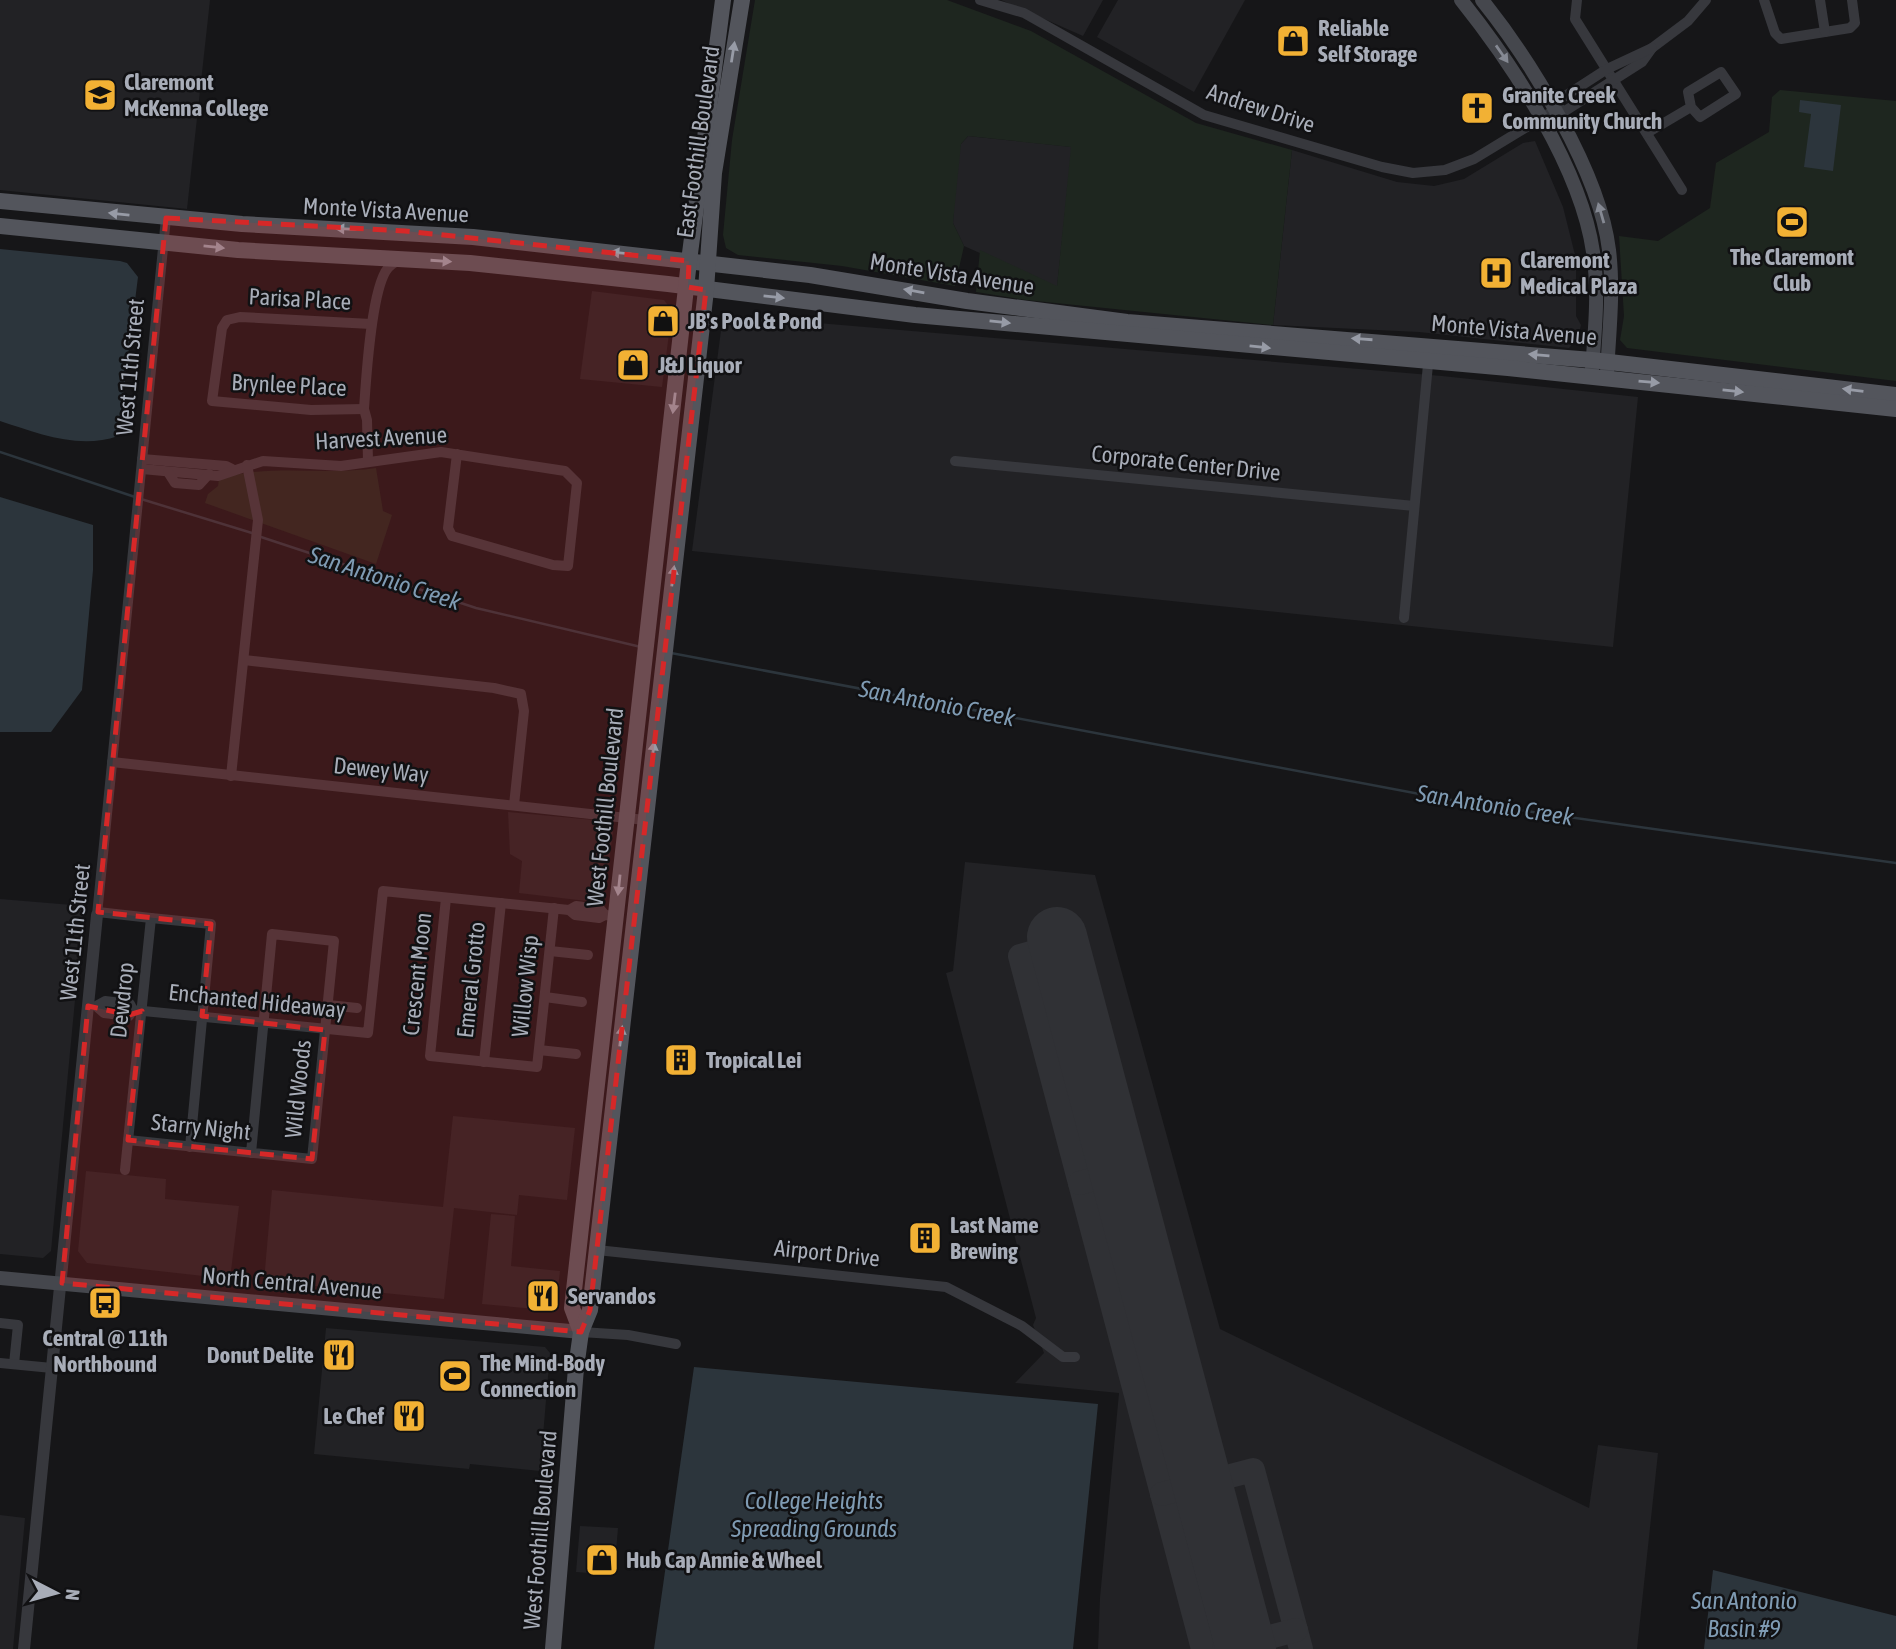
<svg xmlns="http://www.w3.org/2000/svg" width="1896" height="1649" viewBox="0 0 1896 1649" font-family="'Asap Condensed',sans-serif">
  <rect width="100%" height="100%" fill="#161618"/>
  <g fill="#222225">
    <path d="M0 0H210L187 209 0 190Z"/>
    <path d="M1001 0H1103L1083 36Z"/>
    <path d="M1118 0H1245L1194 92 1097 37Z"/>
    <path d="M968 136 1072 147 1057 287 964 246 953 223 956 165 961 144Z"/>
    <path d="M1535 141 1563 207 1576 259V316L1581 325 1578 338 1569 348 1419 332 1273 325 1292 150 1397 182 1434 186 1464 179 1523 143Z"/>
    <path d="M592 291 664 300 672 311 662 387 580 379Z"/>
    <path d="M735 316 1442 376 1638 397 1613 647 692 551 722 323Z"/>
    <path d="M508 812 605 821 613 832 603 903 519 893 522 861 510 854Z"/>
    <path d="M965 862 1095 875 1220 1329 1589 1508 1598 1445 1658 1453 1637 1649H1098L1100 1598 1119 1393 1015 1383 1044 1353 1033 1325 1036 1318 946 973 953 971Z"/>
    <path d="M0 899 84 906 51 1251 43 1258 0 1254Z"/>
    <path d="M453 1116 575 1128 567 1200 519 1195 517 1215 454 1208 444 1299 264 1281 272 1190 443 1207Z"/>
    <path d="M86 1171 166 1179 165 1199 239 1206 230 1279 87 1263 78 1251Z"/>
    <path d="M491 1214 515 1216 511 1266 560 1271 556 1305 547 1310 482 1304Z"/>
    <path d="M326 1328 545 1347 550 1353 540 1471 470 1464 469 1469 314 1454Z"/>
    <path d="M0 1515 25 1518 13 1649H0Z"/>
    <path d="M580 1526 618 1528 614 1575 576 1572Z"/>
  </g>
  <g fill="#1e261f">
    <path d="M755 0H947L1031 31 1196 123 1292 150 1273 325 1026 300 976 292 980 250 1057 286 1071 147 968 136 961 144 953 223 964 246 955 286 842 266 738 255 726 248 723 235 732 140Z"/>
    <path d="M1780 90 1896 101V381L1627 348 1620 340 1624 316 1619 236 1658 241 1710 208 1716 163 1769 132 1772 97Z"/>
    <path d="M376 468 383 511 392 515 376 564 205 503 208 494 218 486 219 479C271 463 323 476 376 468Z"/>
  </g>
  <g fill="#2c353c">
    <path d="M1800 100 1841 105 1833 171 1804 167 1811 114 1799 112Z"/>
    <path d="M0 249 120 261 127 263 138 277 118 436C79 450 37 433 0 421Z"/>
    <path d="M0 497 93 525V570L82 690 51 732H0Z"/>
    <path d="M694 1367 1098 1404 1073 1649H654Z"/>
    <path d="M1713 1570 1896 1616V1649H1704Z"/>
  </g>
  <g fill="none" stroke-linecap="round" stroke-linejoin="round">
    <g stroke="#2c353c" stroke-width="2.5">
      <path d="M0 452 135 497"/>
      <path d="M141 499 252 533"/>
      <path d="M261 537 476 608 641 647"/>
      <path d="M671 653 1462 802 1896 863"/>
    </g>
    <g stroke="#303135" stroke-width="24">
      <path d="M1059 945 1020 956 1203 1649"/>
      <path d="M1080 1183 1119 1172"/>
      <path d="M1162 1494 1253 1470 1301 1649"/>
      <path d="M1224 1649 1296 1630"/>
    </g>
    <path stroke="#303135" stroke-width="60" d="M1057 937 1246 1649"/>
    <g stroke="#37383d" stroke-width="10">
      <path d="M980 0 1024 13 1204 115 1382 167 1413 173 1445 170 1474 159 1558 108"/>
      <path d="M1577 0 1575 19 1682 190"/>
      <path d="M1764 0 1775 33 1781 39 1850 28 1855 23 1852 0"/>
      <path d="M1820 0 1825 32"/>
      <path d="M1558 108 1565 111 1642 62 1652 48 1688 21 1706 0"/>
      <path d="M1558 108 1559 100 1607 69 1652 48"/>
      <path d="M1647 133 1691 107 1700 117 1736 94 1721 72 1688 92 1691 107"/>
      <path d="M364 409 311 410 212 401 222 328 227 320 240 317 371 324"/>
      <path d="M142 459 226 466 232 469"/>
      <path d="M368 461 367 420 364 409C366 381 371 288 388 268 391 264 396 262 401 259"/>
      <path d="M955 461 1414 506"/>
      <path d="M142 469 218 476 263 461 341 466 441 452 565 471 577 483 568 566 553 565 452 536 448 528 457 454"/>
      <path d="M168 472 175 483 199 485 209 474"/>
      <path d="M1404 618 1429 354"/>
      <path d="M244 660 494 688 521 694 524 711 514 805"/>
      <path d="M112 762 645 820"/>
      <path d="M231 776 258 520 247 465"/>
      <path d="M446 898 430 1056 537 1067 554 908"/>
      <path d="M569 910 576 906 600 909 605 915"/>
      <path d="M98 912 151 918 125 1170"/>
      <path d="M97 915 166 218"/>
      <path d="M151 918 211 924 190 1147"/>
      <path d="M550 951 588 955"/>
      <path d="M545 997 582 1002"/>
      <path d="M328 1005 357 1008"/>
      <path d="M133 1010 129 1016 104 1013 96 1006 105 1001 130 1004 133 1010 368 1033 383 891 569 910 575 915 599 918 605 915 616 916"/>
      <path d="M539 1050 576 1054"/>
      <path d="M484 1062 501 903"/>
      <path d="M128 1140 312 1159 334 941 272 934 251 1153"/>
      <path d="M597 1250 946 1287 1022 1326 1063 1357H1075"/>
      <path d="M0 1323 18 1325 14 1364"/>
      <path d="M581 1332 628 1335 676 1344"/>
      <path d="M0 1363 52 1368"/>
    </g>
    <path stroke="#37383d" stroke-width="12" d="M24 1649 97 915"/>
    <g stroke="#45474d" stroke-width="14">
      <path d="M1461 0C1513 65 1581 168 1593 252 1599 291 1595 330 1592 369"/>
      <path d="M1482 0C1531 61 1600 173 1609 250 1614 291 1609 333 1607 373"/>
      <path d="M0 1278 581 1332"/>
    </g>
    <g stroke="#53555c" stroke-width="16">
      <path d="M0 201 242 224 473 237 810 275 967 301 1127 322 1592 360 1896 395"/>
      <path d="M0 226 238 250 470 263 668 284 915 315 1508 368 1896 409"/>
      <path d="M581 1332 572 1308 689 261 723 0"/>
      <path d="M553 1649 576 1368 581 1332 590 1310 706 290 714 173 742 0"/>
    </g>
  </g>
  <defs><path id="oneway-solid" d="M-6-.8H1V-3.2L6.5 0L1 3.2V.8H-6Z" transform="scale(1.75)"/></defs>
  <g fill="#979ba6">
    <use href="#oneway-solid" transform="translate(733 52) rotate(-81)"/>
    <use href="#oneway-solid" transform="translate(119 214) rotate(-174)"/>
    <use href="#oneway-solid" transform="translate(346 229) rotate(-178)"/>
    <use href="#oneway-solid" transform="translate(214 247) rotate(6)"/>
    <use href="#oneway-solid" transform="translate(621 253) rotate(-174)"/>
    <use href="#oneway-solid" transform="translate(441 261) rotate(4)"/>
    <use href="#oneway-solid" transform="translate(914 291) rotate(-170)"/>
    <use href="#oneway-solid" transform="translate(774 297) rotate(6)"/>
    <use href="#oneway-solid" transform="translate(1000 322) rotate(6)"/>
    <use href="#oneway-solid" transform="translate(1362 339) rotate(-176)"/>
    <use href="#oneway-solid" transform="translate(1260 347) rotate(6)"/>
    <use href="#oneway-solid" transform="translate(1539 355) rotate(-175)"/>
    <use href="#oneway-solid" transform="translate(1649 382) rotate(5)"/>
    <use href="#oneway-solid" transform="translate(1853 390) rotate(-173)"/>
    <use href="#oneway-solid" transform="translate(1733 391) rotate(6)"/>
    <use href="#oneway-solid" transform="translate(674 403) rotate(97)"/>
    <use href="#oneway-solid" transform="translate(673 576) rotate(-83)"/>
    <use href="#oneway-solid" transform="translate(653 752) rotate(-83)"/>
    <use href="#oneway-solid" transform="translate(619 885) rotate(96)"/>
    <use href="#oneway-solid" transform="translate(621 1036) rotate(-83)"/>
  </g>
  <g fill="#858993">
    <use href="#oneway-solid" transform="translate(1502 54) rotate(55)"/>
    <use href="#oneway-solid" transform="translate(1601 213) rotate(-106)"/>
  </g>
  <path fill="#d62828" fill-opacity="0.2" stroke="#d62828" stroke-width="5" stroke-dasharray="14 9" stroke-linejoin="round" d="M166 218 405 231 689 261 688 287 706 290 590 1310 581 1332 62 1283 88 1006 129 1015 142 1011 128 1140 312 1159 325 1030 202 1016 211 924 98 912Z"/>
  <defs>
    <symbol id="shop-square" viewBox="-11 -11 22 22"><rect x="-9" y="-9" width="18" height="18" rx="4" fill="#f2b134" stroke="#111113"/><path d="M-5-2.5h2.3a2.7 3.5 0 0 1 5.4 0H5L5.5 6h-11ZM-1.5-2.5h3a1.5 2.3 0 0 0-3 0Z" fill="#111"/></symbol>
    <symbol id="university-square" viewBox="-11 -11 22 22"><rect x="-9" y="-9" width="18" height="18" rx="4" fill="#f2b134" stroke="#111113"/><path d="M0-5L7-2L0 1L-7-2ZM-4 1L0 2.5L4 1V4Q0 6-4 4Z" fill="#111"/></symbol>
    <symbol id="church-square" viewBox="-11 -11 22 22"><rect x="-9" y="-9" width="18" height="18" rx="4" fill="#f2b134" stroke="#111113"/><path d="M-1.2-6h2.4v3.5h3.3v2.4h-3.3V6h-2.4V-.1h-3.3v-2.4h3.3Z" fill="#111"/></symbol>
    <symbol id="stadium-square" viewBox="-11 -11 22 22"><rect x="-9" y="-9" width="18" height="18" rx="4" fill="#f2b134" stroke="#111113"/><path d="M0-5a6.5 5 0 1 0 0 10a6.5 5 0 1 0 0-10ZM-3.5-1.8h7v3.6h-7Z" fill="#111"/></symbol>
    <symbol id="hospital-square" viewBox="-11 -11 22 22"><rect x="-9" y="-9" width="18" height="18" rx="4" fill="#f2b134" stroke="#111113"/><path d="M-5-5h3v3.5h4V-5h3V5h-3V1.5h-4V5h-3Z" fill="#111"/></symbol>
    <symbol id="building-square" viewBox="-11 -11 22 22"><rect x="-9" y="-9" width="18" height="18" rx="4" fill="#f2b134" stroke="#111113"/><path d="M-4-6H4V6H1V3H-1V6H-4ZM-2.5-4.3h1.7v1.8h-1.7ZM.8-4.3h1.7v1.8H.8ZM-2.5-1h1.7V.8h-1.7ZM.8-1h1.7V.8H.8Z" fill="#111"/></symbol>
    <symbol id="restaurant-square" viewBox="-11 -11 22 22"><rect x="-9" y="-9" width="18" height="18" rx="4" fill="#f2b134" stroke="#111113"/><path d="M-5-6h1v4h1v-4h1v4h1v-4h1v5L-1.5 .5V6h-2V.5L-5-1ZM5-6V6H3V1.5H1.5Q1.5-4 5-6Z" fill="#111"/></symbol>
    <symbol id="bus-square" viewBox="-11 -11 22 22"><rect x="-9" y="-9" width="18" height="18" rx="4" fill="#f2b134" stroke="#111113"/><path d="M-5-6H5V4H4V6H2V4H-2V6H-4V4H-5ZM-3.5-4V0h7V-4ZM-3.5 1.2v1.5H-2V1.2ZM2 1.2v1.5H3.5V1.2Z" fill="#111"/></symbol>
  </defs>
  <g fill-rule="evenodd">
    <use href="#shop-square" x="1274" y="22" width="38" height="38"/>
    <use href="#university-square" x="81" y="76" width="38" height="38"/>
    <use href="#church-square" x="1458" y="89" width="38" height="38"/>
    <use href="#stadium-square" x="1773" y="203" width="38" height="38"/>
    <use href="#hospital-square" x="1477" y="254" width="38" height="38"/>
    <use href="#shop-square" x="644" y="302" width="38" height="38"/>
    <use href="#shop-square" x="614" y="346" width="38" height="38"/>
    <use href="#building-square" x="662" y="1041" width="38" height="38"/>
    <use href="#building-square" x="906" y="1219" width="38" height="38"/>
    <use href="#restaurant-square" x="524" y="1277" width="38" height="38"/>
    <use href="#bus-square" x="86" y="1284" width="38" height="38"/>
    <use href="#restaurant-square" x="320" y="1336" width="38" height="38"/>
    <use href="#stadium-square" x="436" y="1357" width="38" height="38"/>
    <use href="#restaurant-square" x="390" y="1397" width="38" height="38"/>
    <use href="#shop-square" x="583" y="1541" width="38" height="38"/>
  </g>
  <g text-anchor="middle" dominant-baseline="central" stroke-width="5" stroke-linejoin="round" paint-order="stroke">
    <g font-size="23" font-weight="bold" fill="#a8adb8" stroke="#111113" text-anchor="start">
      <text x="1318" y="28">Reliable<tspan x="1318" dy="26">Self Storage</tspan></text>
      <text x="124" y="82">Claremont<tspan x="124" dy="26">McKenna College</tspan></text>
      <text x="1502" y="95">Granite Creek<tspan x="1502" dy="26">Community Church</tspan></text>
      <text x="1792" y="257" text-anchor="middle">The Claremont<tspan x="1792" dy="26">Club</tspan></text>
      <text x="1520" y="260">Claremont<tspan x="1520" dy="26">Medical Plaza</tspan></text>
      <text x="688" y="321">JB's Pool &amp; Pond</text>
      <text x="658" y="365">J&amp;J Liquor</text>
      <text x="706" y="1060">Tropical Lei</text>
      <text x="950" y="1225">Last Name<tspan x="950" dy="26">Brewing</tspan></text>
      <text x="568" y="1296">Servandos</text>
      <text x="105" y="1338" text-anchor="middle">Central @ 11th<tspan x="105" dy="26">Northbound</tspan></text>
      <text x="314" y="1355" text-anchor="end">Donut Delite</text>
      <text x="480" y="1363">The Mind-Body<tspan x="480" dy="26">Connection</tspan></text>
      <text x="384" y="1416" text-anchor="end">Le Chef</text>
      <text x="626" y="1560">Hub Cap Annie &amp; Wheel</text>
    </g>
    <g font-size="23" fill="#a8adb8" stroke="#111113">
      <text transform="translate(1261 108) rotate(18)">Andrew Drive</text>
      <text transform="translate(698 142) rotate(-82)">East Foothill Boulevard</text>
      <text transform="translate(386 210) rotate(3)">Monte Vista Avenue</text>
      <text transform="translate(952 274) rotate(9)">Monte Vista Avenue</text>
      <text transform="translate(300 299) rotate(3)">Parisa Place</text>
      <text transform="translate(1514 330) rotate(5)">Monte Vista Avenue</text>
      <text transform="translate(130 367) rotate(-85)">West 11th Street</text>
      <text transform="translate(289 385) rotate(3)">Brynlee Place</text>
      <text transform="translate(381 438) rotate(-3)">Harvest Avenue</text>
      <text transform="translate(1186 463) rotate(6)">Corporate Center Drive</text>
      <text transform="translate(381 770) rotate(6)">Dewey Way</text>
      <text transform="translate(605 807) rotate(-84)">West Foothill Boulevard</text>
      <text transform="translate(75 932) rotate(-84)">West 11th Street</text>
      <text transform="translate(417 974) rotate(-84)">Crescent Moon</text>
      <text transform="translate(471 980) rotate(-84)">Emeral Grotto</text>
      <text transform="translate(525 986) rotate(-84)">Willow Wisp</text>
      <text transform="translate(122 1000) rotate(-84)">Dewdrop</text>
      <text transform="translate(257 1001) rotate(6)">Enchanted Hideaway</text>
      <text transform="translate(298 1089) rotate(-84)">Wild Woods</text>
      <text transform="translate(201 1127) rotate(6)">Starry Night</text>
      <text transform="translate(827 1253) rotate(6)">Airport Drive</text>
      <text transform="translate(292 1283) rotate(5)">North Central Avenue</text>
      <text transform="translate(540 1530) rotate(-85)">West Foothill Boulevard</text>
    </g>
    <g font-size="24" font-style="italic" fill="#7f9bb3" stroke="#111113">
      <text transform="translate(385 578) rotate(18)">San Antonio Creek</text>
      <text transform="translate(937 703) rotate(11)">San Antonio Creek</text>
      <text transform="translate(1495 805) rotate(9)">San Antonio Creek</text>
      <text x="814" y="1500">College Heights<tspan x="814" dy="28">Spreading Grounds</tspan></text>
      <text x="1744" y="1600">San Antonio<tspan x="1744" dy="28">Basin #9</tspan></text>
    </g>
  </g>
  <g transform="translate(56 1593) rotate(96)" stroke="#111113" stroke-width="5" paint-order="stroke">
  <path d="M0-5L12 26L0 18L-12 26Z" fill="#a8adb8"/>
  <text y="-10" font-size="19" font-weight="bold" text-anchor="middle" fill="#a8adb8">N</text>
  </g>
</svg>
